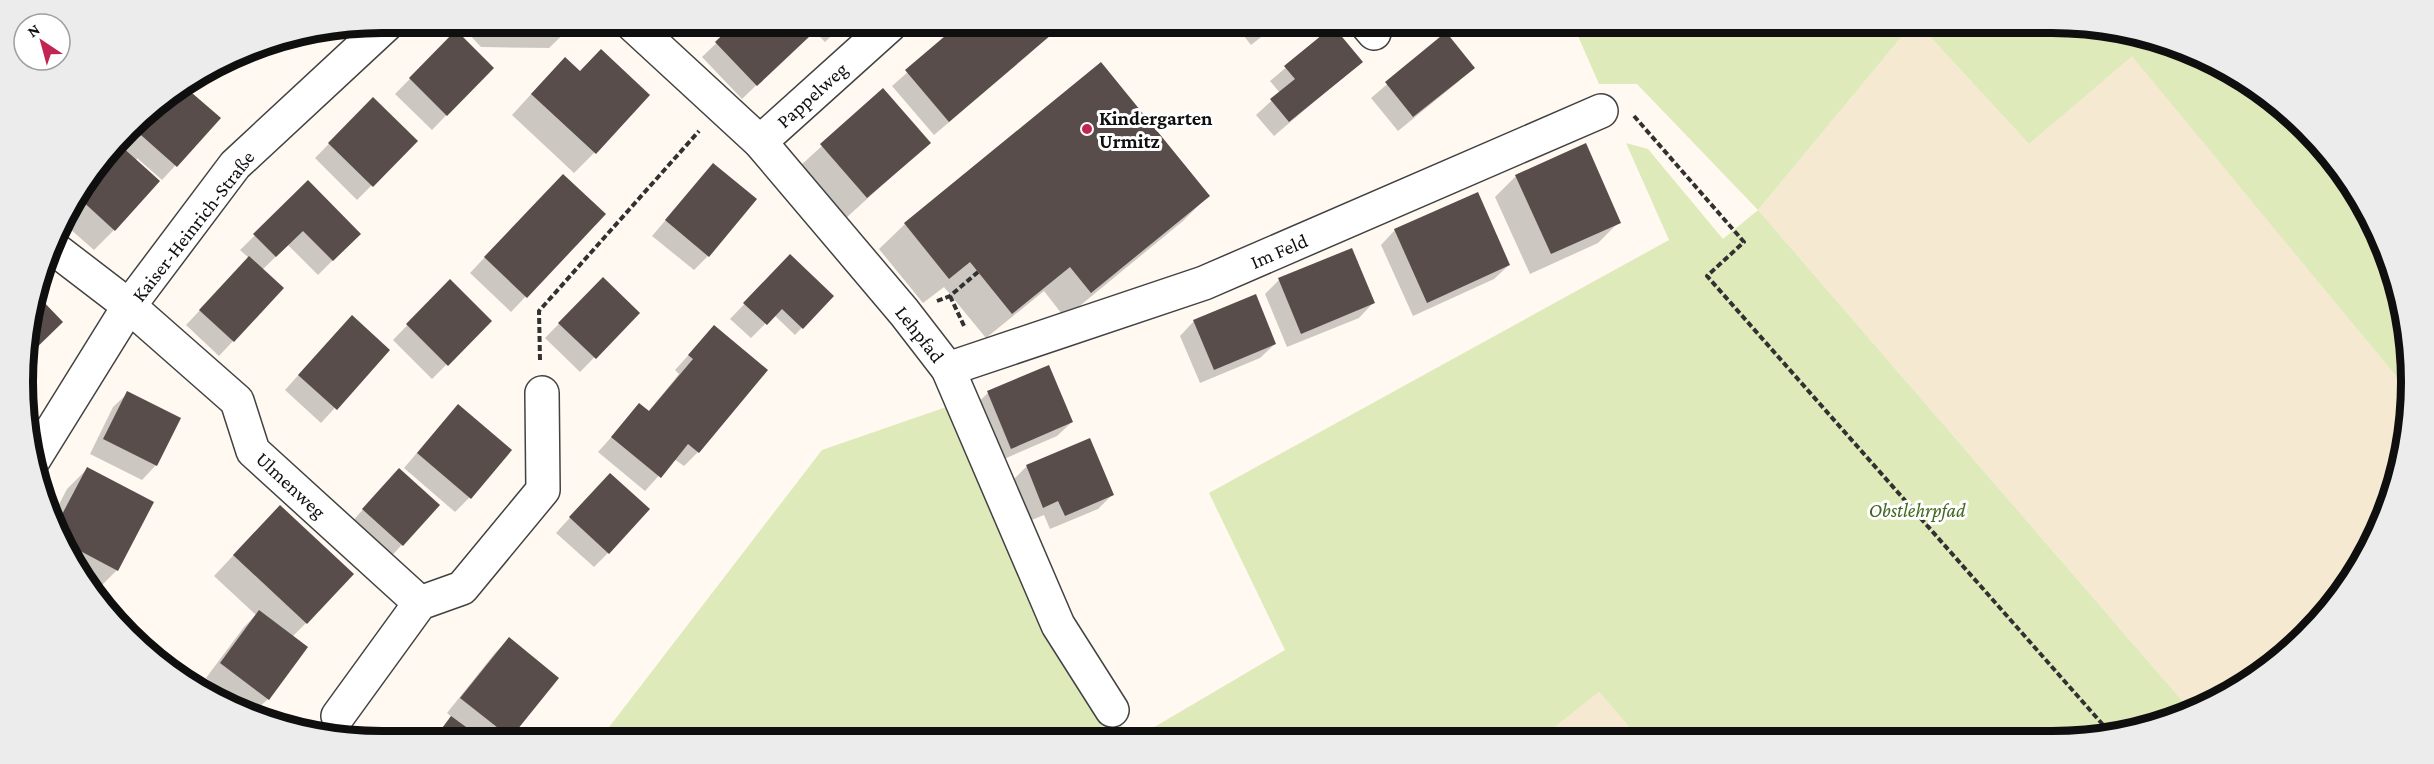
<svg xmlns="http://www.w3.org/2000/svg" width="2434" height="764" viewBox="0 0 2434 764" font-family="'Crimson Pro',serif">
  <rect width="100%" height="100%" fill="#fff9f1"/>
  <g fill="#f5e9d1">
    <path d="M1908 29H1923L2029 144 2132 55 2405 387V452L2364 561 2306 636 2211 704 2191 711 1758 210Z"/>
    <path d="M1599 692 1638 737H1542Z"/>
  </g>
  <g fill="#dfeaba">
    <path d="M1574 27 1908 29 1758 210 2191 711 2099 738 1638 737 1599 692 1542 737 1158 736 1151 729 1285 650 1209 493 1669 240 1626 143 1648 149 1723 239 1758 210 1637 84H1599Z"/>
    <path d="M1923 29H2122L2252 83 2351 183 2405 312V387L2132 56 2029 144Z"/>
    <path d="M955 404 1098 704 1132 736 603 735 822 450Z"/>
  </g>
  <g fill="#0003">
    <path d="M474 23H574V24L549 48 481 47 466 31Z"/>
    <path d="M736 24H796L793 50 742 99 702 57Z"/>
    <path d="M807 24H844L825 42Z"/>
    <path d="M961 25H1041L1049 35 1028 55 934 135 892 86Z"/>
    <path d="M1236 26H1275L1251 45Z"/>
    <path d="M1333 28 1361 62 1274 136 1256 115 1280 93 1270 81Z"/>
    <path d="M456 32 492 68 432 130 395 94Z"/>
    <path d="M1446 34 1473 67 1458 82 1398 131 1371 98Z"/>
    <path d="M1101 64 1208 196 1183 221 1065 318 1044 291 986 338 944 287 923 303 879 249 905 224Z"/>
    <path d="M544 80 595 152 574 173 512 115Z"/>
    <path d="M184 87 219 118 162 180 137 158 114 230 94 250 61 221 145 112Z"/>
    <path d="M883 90 929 143 846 218 800 166Z"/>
    <path d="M373 99 416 141 357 200 315 158Z"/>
    <path d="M713 165 708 256 694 270 652 236Z"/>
    <path d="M1516 176 1619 222 1598 243 1530 274 1495 197Z"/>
    <path d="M308 183 359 234 318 275 288 245 262 270 233 341 219 356 186 325 249 258 240 250Z"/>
    <path d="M548 190 604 214 511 312 470 273Z"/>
    <path d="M1395 230 1509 265 1494 279 1413 316 1381 245Z"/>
    <path d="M776 271 832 296 795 335 774 315 751 338 730 319Z"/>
    <path d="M603 279 638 313 580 372 545 338Z"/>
    <path d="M1279 280 1373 303 1359 318 1287 347 1265 294Z"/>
    <path d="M450 281 490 321 432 379 393 340Z"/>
    <path d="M37 297 61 322 27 355 26 335Z"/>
    <path d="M1194 321 1275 344 1260 358 1200 383 1180 336Z"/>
    <path d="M714 327 698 452 684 466 674 459 645 491 598 452 640 405 648 412 679 374 675 370Z"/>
    <path d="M337 332 388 350 321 423 285 390Z"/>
    <path d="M1048 367 1072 422 1057 436 997 462 973 407 988 393Z"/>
    <path d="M128 393 156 465 142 480 90 454 113 407Z"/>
    <path d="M444 421 469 498 455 512 404 468Z"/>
    <path d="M1090 440 1113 494 1098 509 1050 529 1044 515 1029 521 1012 481 1026 467Z"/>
    <path d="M87 469 117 570 97 590 90 587 54 514 67 489Z"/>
    <path d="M385 485 438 505 388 560 349 525Z"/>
    <path d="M596 489 608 553 594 567 556 533Z"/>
    <path d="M260 527 306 623 292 637 268 699 255 711 245 707 206 678 244 627 256 615 214 576Z"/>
    <path d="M509 639 511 735H435L452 717 447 713 495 653Z"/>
  </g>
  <g fill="#584d4b">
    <path d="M487 23H577L565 34 496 33Z"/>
    <path d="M734 24H799L810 36 757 86 715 42Z"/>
    <path d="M958 25H1042L1051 35 949 122 905 70Z"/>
    <path d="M1333 26 1363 62 1289 122 1270 99 1295 79 1284 66Z"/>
    <path d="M456 30 494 68 447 116 409 78Z"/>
    <path d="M1446 32 1475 68 1413 117 1385 82Z"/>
    <path d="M601 49 650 95 596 154 531 94 565 57 580 71Z"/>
    <path d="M1101 62 1210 196 1091 293 1070 267 1012 314 970 262 949 279 904 223Z"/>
    <path d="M185 87 221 118 177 167 133 128 145 112Z"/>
    <path d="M883 88 931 143 867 198 820 144Z"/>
    <path d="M373 97 418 141 373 187 328 143Z"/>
    <path d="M1586 143 1621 223 1551 254 1515 175Z"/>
    <path d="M120 145 160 181 115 231 79 198Z"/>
    <path d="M713 163 757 199 709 257 665 220Z"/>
    <path d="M563 174 606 214 527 298 484 257Z"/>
    <path d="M308 180 361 234 333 261 303 231 276 257 253 234Z"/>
    <path d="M1478 192 1510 265 1427 303 1394 229Z"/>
    <path d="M1352 248 1375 303 1301 334 1278 278Z"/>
    <path d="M790 254 834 296 803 329 782 309 767 325 743 303Z"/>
    <path d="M249 256 284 288 234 342 199 310Z"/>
    <path d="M603 277 640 313 596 359 558 323Z"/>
    <path d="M450 279 492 321 448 366 406 324Z"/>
    <path d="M1256 294 1276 344 1214 370 1193 320Z"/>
    <path d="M38 296 63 322 27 357 26 335Z"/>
    <path d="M352 315 390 350 337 410 298 375Z"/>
    <path d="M714 325 768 370 699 453 688 444 661 478 611 437 639 403 649 411 693 359 688 355Z"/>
    <path d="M1049 365 1073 422 1011 449 987 391Z"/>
    <path d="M127 391 181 418 157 466 103 439Z"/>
    <path d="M458 404 512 450 471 499 417 453Z"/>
    <path d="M1090 438 1114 495 1065 516 1058 501 1043 508 1026 465Z"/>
    <path d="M87 467 154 502 118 571 69 545 58 522Z"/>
    <path d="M399 468 440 505 403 546 362 509Z"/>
    <path d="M610 473 650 509 609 554 569 517Z"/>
    <path d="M280 505 354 574 307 624 233 555Z"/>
    <path d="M259 610 308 647 269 700 220 663Z"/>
    <path d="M509 637 559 678 513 735H507L460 698Z"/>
    <path d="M190 673 223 697V698L184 682Z"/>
    <path d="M451 716 477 735H437Z"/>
  </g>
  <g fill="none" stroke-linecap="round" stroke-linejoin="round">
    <defs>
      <g id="street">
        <path d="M632 24 760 142 904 312 948 369 1058 625 1112 710"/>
        <path d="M1368 26 1374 33"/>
        <path d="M760 142 890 25"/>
        <path d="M52 247 129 306 237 401 253 451 420 603"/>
        <path d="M948 369 1204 283 1601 111"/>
        <path d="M34 459 129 306 235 165 388 23"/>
        <path d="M338 716 420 603 462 588 543 490 542 393"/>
      </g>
    </defs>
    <use href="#street" stroke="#424242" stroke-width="36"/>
    <g stroke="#313131" stroke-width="4" stroke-dasharray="6 3" stroke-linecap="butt">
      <path d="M1634 116 1744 242 1707 276 2112 735"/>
      <path d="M950 296 965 328"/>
      <path d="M937 301 950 296 978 272"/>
      <path d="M540 360 539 311 699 131"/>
    </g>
    <use href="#street" stroke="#fff" stroke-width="33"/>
  </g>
  <circle fill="#c12553" stroke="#fff" stroke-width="2" cx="1087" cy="129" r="6"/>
  <g text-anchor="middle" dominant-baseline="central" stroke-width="6" stroke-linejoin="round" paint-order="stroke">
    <g font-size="20" fill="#0f0f0f" stroke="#fff">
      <text transform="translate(812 95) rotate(-42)">Pappelweg</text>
      <text transform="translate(193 226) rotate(-52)">Kaiser-Heinrich-Straße</text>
      <text transform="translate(1279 251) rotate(-23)">Im Feld</text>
      <text transform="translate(920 334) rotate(52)">Lehpfad</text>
      <text transform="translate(291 485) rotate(43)">Ulmenweg</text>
    </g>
    <g font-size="20" font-weight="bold" fill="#0f0f0f" stroke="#fff" text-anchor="start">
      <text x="1099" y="118">Kindergarten<tspan x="1099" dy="23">Urmitz</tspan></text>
    </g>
    <g font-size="20" font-style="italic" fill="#40681e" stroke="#fff">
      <text x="1917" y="510">Obstlehrpfad</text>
    </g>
  </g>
  <path d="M0 0H2434V764H0ZM382 33H2052A349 349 0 0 1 2401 382V382A349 349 0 0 1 2052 731H382A349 349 0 0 1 33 382V382A349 349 0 0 1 382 33Z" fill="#ececec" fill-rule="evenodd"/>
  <path fill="none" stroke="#0f0f0f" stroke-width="8" d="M382 33H2052A349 349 0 0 1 2401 382V382A349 349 0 0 1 2052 731H382A349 349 0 0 1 33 382V382A349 349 0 0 1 382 33Z"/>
  <g transform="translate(42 42) rotate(324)"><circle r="28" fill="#ffffff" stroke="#9f9f9f" stroke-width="1.5"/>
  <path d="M0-4.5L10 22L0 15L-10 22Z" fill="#c12553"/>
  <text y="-9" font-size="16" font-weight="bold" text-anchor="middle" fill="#0f0f0f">N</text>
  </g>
</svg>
